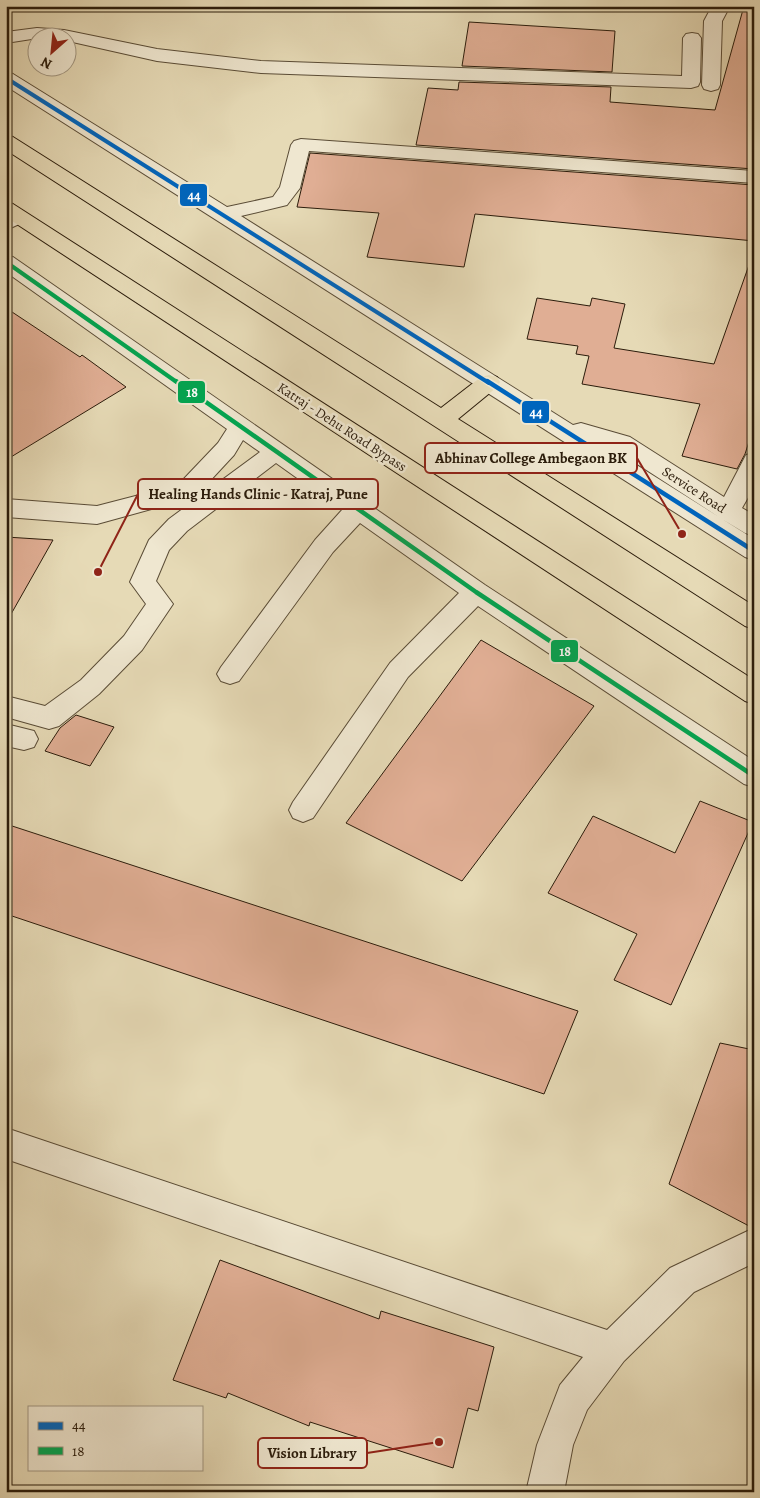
<svg xmlns="http://www.w3.org/2000/svg" width="760" height="1498" viewBox="0 0 760 1498" font-family="Alegreya,serif">
  <rect width="100%" height="100%" fill="#e6dab6"/>
  <filter id="stains"><feTurbulence type="fractalNoise" baseFrequency=".004" numOctaves="4"/><feColorMatrix values="0 0 0 0 .2 0 0 0 0 .09 0 0 0 0 .02 0 0 0 .5 -.17"/></filter>
  <radialGradient id="worn" r=".72"><stop offset=".6" stop-color="#630" stop-opacity="0"/><stop offset="1" stop-color="#630" stop-opacity=".3"/></radialGradient>
  <g fill="#e0ae94" stroke="#2b1c0b">
    <path d="M744 6 754 7V169L416 145 428 88 458 90 459 82 611 87 610 102 715 110Z"/>
    <path d="M469 22 615 31 612 72 462 66Z"/>
    <path d="M310 153 754 185V241L475 214 464 267 367 257 379 213 297 207Z"/>
    <path d="M749 265 754 266V426L745 454 737 469 682 456 700 404 582 384 589 356 576 354 578 346 527 339 537 298 590 306 592 298 625 304 614 348 714 364Z"/>
    <path d="M6 308 80 357 82 355 126 387 6 460Z"/>
    <path d="M6 537 53 540 6 623Z"/>
    <path d="M481 640 594 706 462 881 346 823Z"/>
    <path d="M76 715 114 727 90 766 45 751 60 728Z"/>
    <path d="M700 801 753 822 671 1005 614 980 637 934 548 893 593 816 675 853Z"/>
    <path d="M6 824 578 1011 544 1094 6 914Z"/>
    <path d="M720 1043 754 1050V1226L751 1227 669 1184Z"/>
    <path d="M220 1260 379 1319 381 1311 494 1347 478 1411 468 1408 453 1468 310 1422 309 1426 228 1393 226 1398 173 1380Z"/>
  </g>
  <g fill="none" stroke-linecap="round" stroke-linejoin="round">
    <defs>
      <g id="minor">
        <path d="M712 6H730L722 21 720 85 718 89 711 91 704 89 702 85 704 21Z"/>
        <path d="M37 28 64 30 157 49 261 61 682 76 683 38 686 34 692 33 698 34 701 38 700 82 698 86 691 88 261 73 157 61 68 41V38H38L6 43V32Z"/>
        <path d="M6 72 13 74 227 207 273 197 280 187 291 145 294 141 301 139 754 171V183L309 151 300 188 287 205 241 216 573 425 581 423 630 437 724 497 746 455 754 453V487L742 508 754 515V536L745 533 722 519 754 539V560L745 557 6 86ZM608 447 614 449 719 517Z"/>
        <path d="M19 211 26 213 29 217 26 221 6 230V216Z"/>
        <path d="M6 256 13 257 485 585 754 761V787L744 784 478 606 408 677 313 818 303 822 293 818 289 810 293 802 390 663 459 593 360 523 333 552 239 681 230 684 221 681 217 674 221 667 315 540 342 510 276 463 187 531 169 550 156 581 173 604 142 650 99 694 59 726 49 729 6 717V696L45 706 81 680 124 636 146 604 130 582 149 540 169 519 260 452 243 440 234 455 195 497 97 524 6 517V499L97 506 178 485 218 443 227 429 6 272Z"/>
        <path d="M6 724 34 731 38 739 34 747 24 750 6 746Z"/>
        <path d="M6 1128 607 1330 670 1268 754 1228V1263L694 1292 624 1361 587 1410 573 1445 564 1492H526L537 1445 560 1385 583 1357 6 1159Z"/>
      </g>
      <g id="highway">
        <path d="M6 135 13 137 441 408 481 377 489 375 497 377 500 382 497 387 458 419 754 606V629L745 626 6 150Z"/>
        <path d="M6 202 13 204 754 680V704L745 701 6 217Z"/>
      </g>
    </defs>
    <use href="#minor" stroke="#5a4c36" stroke-width="2"/>
    <use href="#highway" stroke="#2b1c0b" stroke-width="2"/>
    <use href="#minor" fill="#efe7d0" fill-rule="evenodd"/>
    <use href="#highway" fill="#e6dab6" fill-rule="evenodd"/>
    <defs>
      <path id="bus-1-far1" d="M6 78 489 383"/>
      <path id="bus-1" d="M487 381 754 551"/>
      <path id="bus-2-far1" d="M6 262 178 383"/>
      <path id="bus-2" d="M176 381 476 592 754 776"/>
    </defs>
    <use href="#bus-1-far1" stroke="#efe7d0" stroke-width="6"/>
    <use href="#bus-1" stroke="#efe7d0" stroke-width="8"/>
    <use href="#bus-2-far1" stroke="#efe7d0" stroke-width="6"/>
    <use href="#bus-2" stroke="#efe7d0" stroke-width="8"/>
    <use href="#bus-1-far1" stroke="#0065bd" stroke-width="4"/>
    <use href="#bus-1" stroke="#0065bd" stroke-width="4.5"/>
    <use href="#bus-2-far1" stroke="#00a651" stroke-width="4"/>
    <use href="#bus-2" stroke="#00a651" stroke-width="4.5"/>
  </g>
  <g text-anchor="middle" dominant-baseline="central" stroke-width="5" stroke-linejoin="round" paint-order="stroke">
    <g font-size="14" fill="#2b1c0b" stroke="#efe7d0">
      <text transform="translate(342 427) rotate(33)">Katraj - Dehu Road Bypass</text>
      <text transform="translate(694 490) rotate(33)">Service Road</text>
    </g>
  </g>
  <path fill="none" stroke="#8f2418" stroke-width="2" d="M682 534L637 458M98 572L138 494M439 1442L367 1453"/>
  <g fill="#8f2418" stroke="#efe7d0" stroke-width="2">
    <circle cx="682" cy="534" r="5"/>
    <circle cx="98" cy="572" r="5"/>
    <circle cx="439" cy="1442" r="5"/>
  </g>
  <g fill="#efe7d0" stroke="#8f2418" stroke-width="2">
    <rect x="425" y="443" width="212" height="30" rx="5"/>
    <rect x="138" y="479" width="240" height="30" rx="5"/>
    <rect x="258" y="1438" width="109" height="30" rx="5"/>
  </g>
  <g font-size="15" text-anchor="middle" font-weight="bold" fill="#2b1c0b">
    <text x="531" y="463">Abhinav College Ambegaon BK</text>
    <text x="258" y="499">Healing Hands Clinic - Katraj, Pune</text>
    <text x="312" y="1458">Vision Library</text>
  </g>
  <g stroke="#efe7d0" stroke-width="2">
    <rect x="179" y="183" width="29" height="24" rx="5" fill="#0065bd"/>
    <rect x="177" y="380" width="29" height="24" rx="5" fill="#00a651"/>
    <rect x="521" y="400" width="29" height="24" rx="5" fill="#0065bd"/>
    <rect x="550" y="639" width="29" height="24" rx="5" fill="#00a651"/>
  </g>
  <g font-size="14" text-anchor="middle" font-weight="bold" fill="#fff">
    <text x="194" y="200">44</text>
    <text x="192" y="397">18</text>
    <text x="536" y="417">44</text>
    <text x="565" y="656">18</text>
  </g>
  <rect width="760" height="1498" fill="none" stroke="#e6dab6" stroke-width="25"/>
  <rect x="8" y="8" width="745" height="1483" fill="none" stroke="#2b1c0b" stroke-width="2.5"/>
  <rect x="12" y="12" width="735" height="1473" fill="none" stroke="#2b1c0b"/>
  <rect x="28" y="1406" width="175" height="65" fill="#efe7d0" stroke="#a19681"/>
  <rect x="38" y="1422" width="25" height="8" fill="#0065bd" stroke="#a19681"/>
  <text x="72" y="1430" font-size="15" fill="#2b1c0b">44</text>
  <rect x="38" y="1447" width="25" height="8" fill="#00a651" stroke="#a19681"/>
  <text x="72" y="1456" font-size="15" fill="#2b1c0b">18</text>
  <g transform="translate(52 52) rotate(207)"><circle r="24" fill="#efe7d0" stroke="#a19681"/>
  <path d="M0-4L9 19L0 12L-9 19Z" fill="#8f2418"/>
  <text y="-8" font-size="14" font-weight="bold" text-anchor="middle" fill="#2b1c0b">N</text>
  </g>
  <rect width="100%" height="100%" filter="url(#stains)"/>
  <rect width="100%" height="100%" fill="url(#worn)"/>
</svg>
